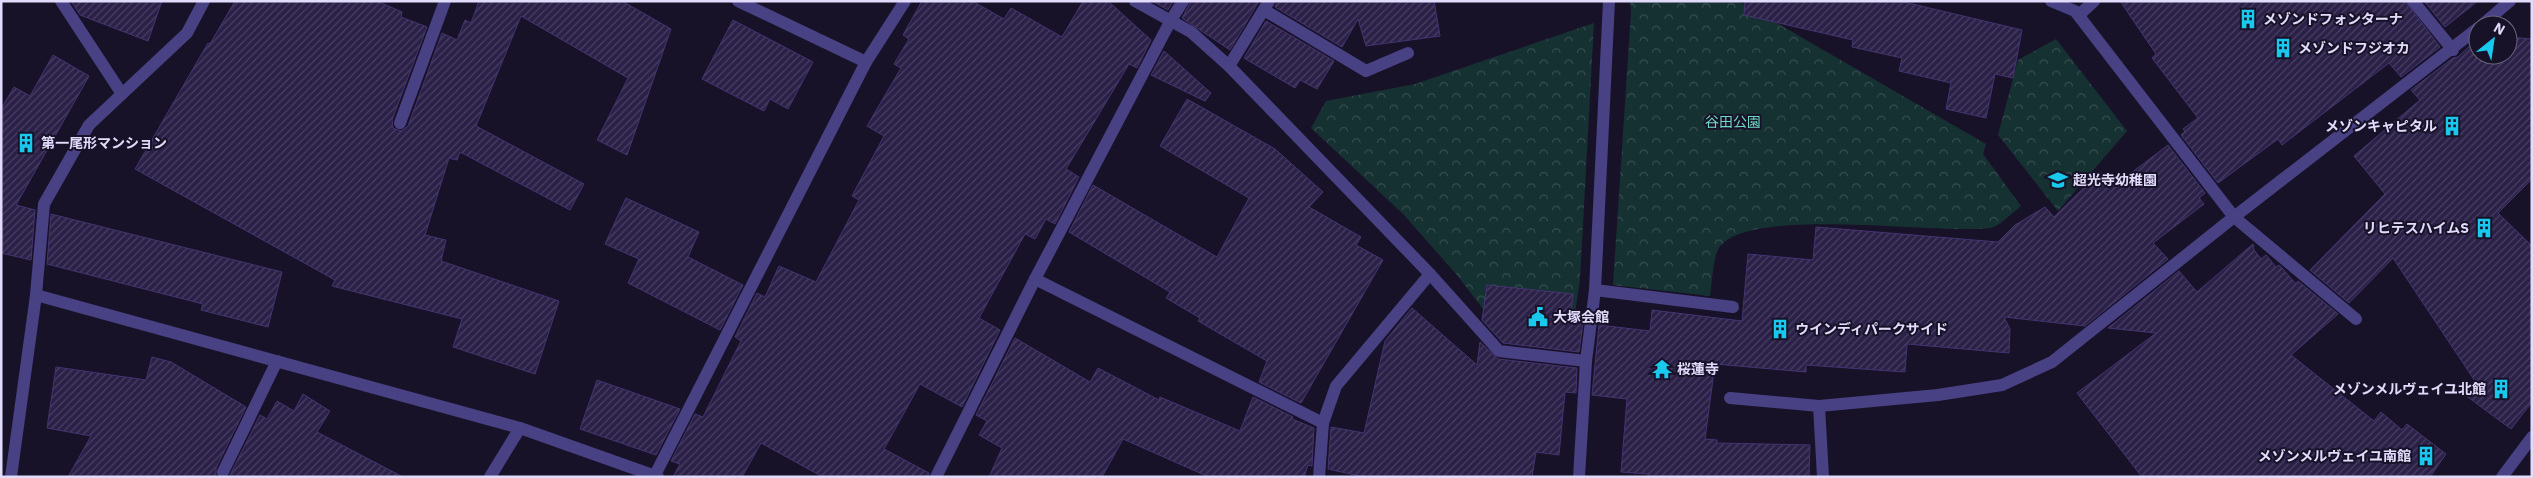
<svg xmlns="http://www.w3.org/2000/svg" width="2533" height="478" viewBox="0 0 2533 478" font-family="'IBM Plex Sans','Noto Sans JP',sans-serif">
  <defs>
    <pattern id="park-crowns" width="20" height="18" patternUnits="userSpaceOnUse" patternTransform="scale(1.25)"><rect width="20" height="18" fill="#163132"/><path d="M2 6a3 3 0 1 1 6 0M12 15a3 3 0 1 1 6 0" fill="none" stroke="#384e51"/></pattern>
    <pattern id="building-hatch" width="6" height="6" patternUnits="userSpaceOnUse" patternTransform="scale(1.25)"><rect width="6" height="6" fill="#2b2047"/><path d="M-1 1l2-2M0 6l6-6M5 7l2-2" fill="none" stroke="#494062"/></pattern>
  </defs>
  <rect width="100%" height="100%" fill="#181228"/>
  <g fill="url(#park-crowns)">
    <path d="M1630 1H1734L1744 4 1986 144 1983 154 2021 206C2013 212 1999 227 1990 228 1938 235 1747 205 1719 248 1713 256 1712 284 1710 296L1613 285 1631 12Z"/>
    <path d="M1594 23 1580 279 1570 348 1506 339 1457 275 1403 214 1311 128 1326 101 1415 84Z"/>
    <path d="M2056 39 2127 131 2058 211 1998 135 2018 60Z"/>
  </g>
  <g fill="url(#building-hatch)" stroke="#443472">
    <path d="M71 1H162L148 41 80 15Z"/>
    <path d="M235 1H377L402 12 401 17 427 27 392 120 393 128 401 131 408 126 442 33 457 40 465 20 471 23 479 1H622L671 29 627 155 597 140 628 78 521 16 476 126 584 184 570 210 460 152 457 160 449 158 425 235 446 240 441 261 559 301 535 374 453 347 462 319 332 286 335 280 135 169 208 43 210 44Z"/>
    <path d="M922 1H972L1004 19 1011 8 1062 37 1083 1H1108L1151 40 1137 68 1129 64 1066 169 1079 177 1055 224 1046 219 1035 239 1025 234 979 318 1000 330 962 407 920 384 884 449 929 473 928 477H823L761 443 742 477H673L680 464 671 461 695 414 703 417 741 341 735 337 757 293 765 297 779 266 816 282 859 200 852 196 884 136 867 126 901 68 894 64 909 39 903 35Z"/>
    <path d="M1152 1H1173L1168 10Z"/>
    <path d="M1191 1H1259L1230 50 1182 18Z"/>
    <path d="M1277 1H1434L1440 36 1366 46 1358 19 1342 47 1275 7Z"/>
    <path d="M1745 1H1900L2022 30 2013 78 1995 74 1986 118 1946 109 1951 83 1899 71 1902 58 1852 47 1853 40 1744 15Z"/>
    <path d="M2120 1H2405L2440 47 2401 77 2389 63 2282 145 2278 139 2218 183 2181 135 2185 131 2183 129 2198 118 2152 58 2156 54Z"/>
    <path d="M2424 1H2478L2445 27Z"/>
    <path d="M733 20 813 62 788 109 770 99 764 111 702 79Z"/>
    <path d="M1266 21 1334 61 1317 89 1300 80 1295 88 1244 58Z"/>
    <path d="M2508 37 2532 39V179L2498 213 2532 246V402L2511 429 2465 395 2475 381 2393 258 2349 303 2310 270 2385 194 2354 156 2420 100 2411 90 2453 58 2458 57 2478 38V55H2508Z"/>
    <path d="M1164 51 1211 93 1205 101 1151 75Z"/>
    <path d="M53 55 89 76 16 205 35 210 31 260 1 253V109L14 87 30 96Z"/>
    <path d="M1187 99 1275 149 1323 192 1309 207 1361 237 1356 245 1383 260 1301 403 1259 382 1267 361 1198 321 1200 318 1166 298 1170 292 1069 232 1093 185 1217 257 1249 198 1160 146Z"/>
    <path d="M2168 145 2205 193 2199 198 2204 204 2153 243 2168 259 2085 326 2004 317 2010 329 2009 353 1907 344 1905 372 1806 365V372L1715 364 1705 439 1717 440V443L1810 445 1809 477H1648V474L1621 472 1627 399 1592 395 1599 325 1650 331 1652 310 1742 321 1748 254 1813 260 1816 227 1998 242 2015 225 2045 207 2054 217 2100 172 2114 186Z"/>
    <path d="M626 198 699 232 688 257 743 285 720 330 628 283 639 259 605 244Z"/>
    <path d="M51 214 282 272 268 327 201 310 203 304 47 264Z"/>
    <path d="M2253 244 2254 250 2261 259 2266 255 2276 267 2279 265 2282 268 2296 284 2298 281 2338 314 2291 355 2374 421 2381 412 2402 430 2407 424 2446 454 2430 477H2142L2077 393 2156 333 2108 328 2179 271 2197 292Z"/>
    <path d="M1487 285 1573 294 1570 322 1583 323 1579 352 1503 343 1482 320Z"/>
    <path d="M1412 308 1477 365 1480 342 1498 359 1577 368 1576 393 1565 392 1559 455 1536 452 1532 477H1364L1328 469 1331 427 1364 433 1385 341Z"/>
    <path d="M1015 338 1090 382 1098 368 1159 400 1160 397 1240 431 1253 397 1293 417 1292 419 1314 428 1312 466 1308 465 1304 477H1209L1123 439 1102 477H989L1002 448 979 435 987 421 976 415Z"/>
    <path d="M152 357 171 362 246 407 216 468V477H68L91 436 47 428 56 367 146 380Z"/>
    <path d="M597 380 680 409 656 455 580 429Z"/>
    <path d="M303 394 330 411 317 432 403 477H229L260 415 267 419 277 401 294 411Z"/>
  </g>
  <g fill="none" stroke-linecap="round" stroke-linejoin="round">
    <g stroke="#484183" stroke-width="12">
      <path d="M2079 15 2094 1"/>
      <path d="M400 123 445 1"/>
      <path d="M1595 290 1733 307"/>
      <path d="M1730 398 1819 406"/>
    </g>
    <g stroke="#484183" stroke-width="12">
      <path d="M61 1 122 94"/>
      <path d="M1135 1 1191 32 1229 66 1430 274 1499 351 1586 361"/>
      <path d="M2051 1 2075 11 2234 217 2356 319"/>
      <path d="M2413 1 2453 50"/>
      <path d="M1264 10 1366 71 1408 53"/>
      <path d="M2482 25 2510 1"/>
      <path d="M866 62 905 1"/>
      <path d="M1229 66 1269 1"/>
      <path d="M1035 279 1323 423"/>
      <path d="M36 295 520 428 658 477"/>
      <path d="M223 472 277 361"/>
      <path d="M11 477 36 295 44 204 89 125 187 33 204 1"/>
      <path d="M490 477 520 428"/>
      <path d="M654 477 866 62 738 1"/>
      <path d="M936 477 1035 279 1171 20 1183 1"/>
      <path d="M1319 477 1323 423 1336 386 1430 274"/>
      <path d="M1579 477 1586 361 1595 290 1609 1"/>
      <path d="M1823 477 1819 406 1938 395 2002 385 2052 362 2234 217 2478 28"/>
      <path d="M2502 477 2532 437"/>
    </g>
  </g>
  <defs>
    <symbol id="building-bare" viewBox="-9 -9 18 18"><path d="M-4-6H4V6H1V3H-1V6H-4ZM-2.5-4.3h1.7v1.8h-1.7ZM.8-4.3h1.7v1.8H.8ZM-2.5-1h1.7V.8h-1.7ZM.8-1h1.7V.8H.8Z" fill="#18c9ed" stroke="#181228" stroke-width="2.5" paint-order="stroke"/></symbol>
    <symbol id="school-bare" viewBox="-9 -9 18 18"><path d="M0-5L7-2L0 1L-7-2ZM-4 1L0 2.5L4 1V4Q0 6-4 4Z" fill="#18c9ed" stroke="#181228" stroke-width="2.5" paint-order="stroke"/></symbol>
    <symbol id="civic-bare" viewBox="-9 -9 18 18"><path d="M-.6-6.5H3V-4.5H.6V-3L4-1V1h2V6H-6V1h2V-1L-.6-3ZM-1.2 2.5V6h2.4V2.5Z" fill="#18c9ed" stroke="#181228" stroke-width="2.5" paint-order="stroke"/></symbol>
    <symbol id="temple-bare" viewBox="-9 -9 18 18"><path d="M0-6L5-2H3V0L6.5 2.5H4V6H1.5V3h-3V6H-4V2.5H-6.5L-3 0V-2H-5Z" fill="#18c9ed" stroke="#181228" stroke-width="2.5" paint-order="stroke"/></symbol>
  </defs>
  <g fill-rule="evenodd">
    <use href="#building-bare" x="2234" y="5" width="28" height="28"/>
    <use href="#building-bare" x="2269" y="34" width="28" height="28"/>
    <use href="#building-bare" x="2438" y="112" width="28" height="28"/>
    <use href="#building-bare" x="12" y="129" width="28" height="28"/>
    <use href="#school-bare" x="2044" y="166" width="28" height="28"/>
    <use href="#building-bare" x="2470" y="214" width="28" height="28"/>
    <use href="#civic-bare" x="1524" y="303" width="28" height="28"/>
    <use href="#building-bare" x="1766" y="315" width="28" height="28"/>
    <use href="#temple-bare" x="1648" y="355" width="28" height="28"/>
    <use href="#building-bare" x="2487" y="375" width="28" height="28"/>
    <use href="#building-bare" x="2412" y="442" width="28" height="28"/>
  </g>
  <g text-anchor="middle" dominant-baseline="central" stroke-width="4" stroke-linejoin="round" paint-order="stroke">
    <g font-size="14" font-weight="bold" fill="#e2dcfc" stroke="#181228" text-anchor="start">
      <text x="2263" y="19">メゾンドフォンターナ</text>
      <text x="2298" y="48">メゾンドフジオカ</text>
      <text x="2437" y="126" text-anchor="end">メゾンキャピタル</text>
      <text x="41" y="143">第一尾形マンション</text>
      <text x="2073" y="180">超光寺幼稚園</text>
      <text x="2469" y="228" text-anchor="end">リヒテスハイムS</text>
      <text x="1553" y="317">大塚会館</text>
      <text x="1795" y="329">ウインディパークサイド</text>
      <text x="1677" y="369">桜蓮寺</text>
      <text x="2486" y="389" text-anchor="end">メゾンメルヴェイユ北館</text>
      <text x="2411" y="456" text-anchor="end">メゾンメルヴェイユ南館</text>
    </g>
    <g font-size="14" fill="#6dd8c4" stroke="#181228">
      <text x="1733" y="122">谷田公園</text>
    </g>
  </g>
  <rect width="2533" height="478" fill="none" stroke="#e2dcfc" stroke-width="5"/>
  <g transform="translate(2493 40) rotate(30)"><circle r="24" fill="#181228" stroke="#69637d"/>
  <path d="M0-4L9 19L0 12L-9 19Z" fill="#18c9ed"/>
  <text y="-8" font-size="14" font-weight="bold" text-anchor="middle" fill="#e2dcfc">N</text>
  </g>
</svg>
